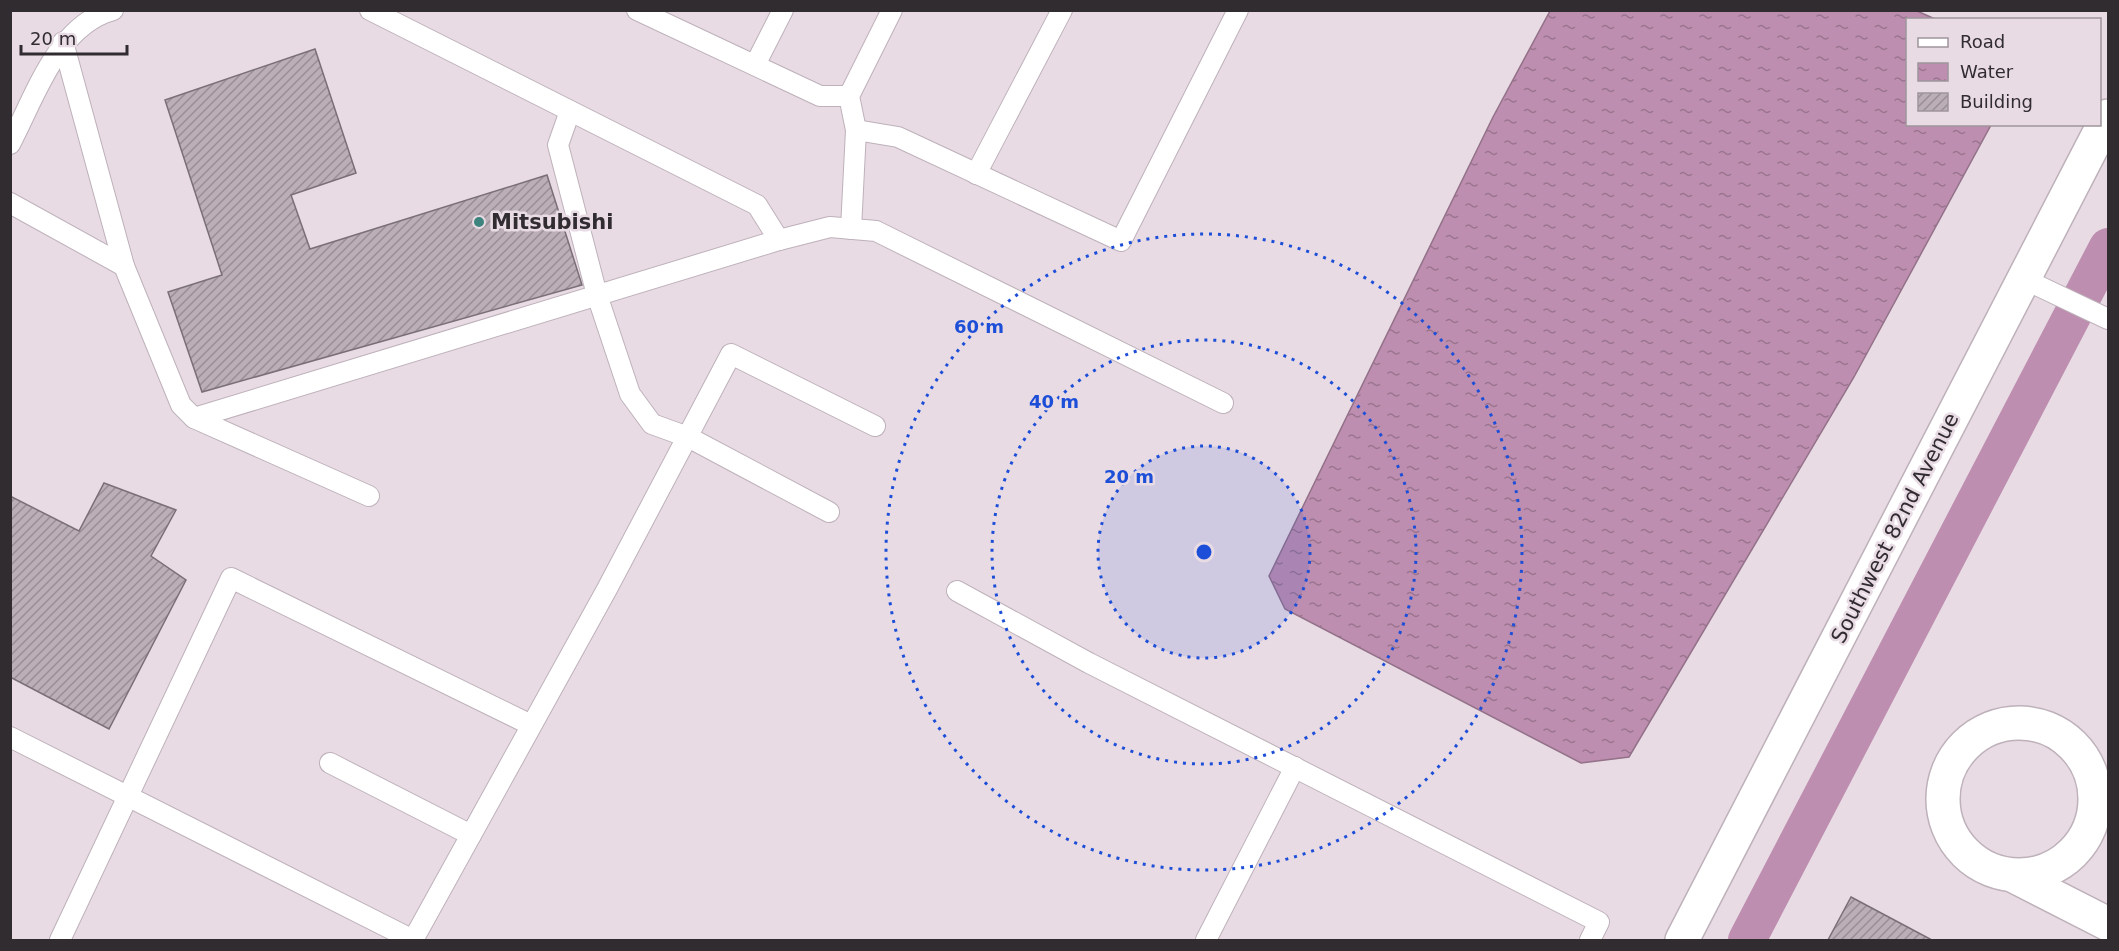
<svg xmlns="http://www.w3.org/2000/svg" width="2119" height="951" viewBox="0 0 2119 951" font-family="'DejaVu Sans',sans-serif">
  <defs>
    <pattern id="water-ripples" width="26" height="14" patternUnits="userSpaceOnUse" patternTransform="scale(1.5)"><rect width="26" height="14" fill="#bd8eaf"/><path d="M2 4q2-2 4 0t4 0M15 11q2-2 4 0t4 0" fill="none" stroke="#9a748f"/></pattern>
    <pattern id="building-hatch" width="6" height="6" patternUnits="userSpaceOnUse" patternTransform="scale(1.5)"><rect width="6" height="6" fill="#bbaeb7"/><path d="M-1 1l2-2M0 6l6-6M5 7l2-2" fill="none" stroke="#998e95"/></pattern>
  </defs>
  <rect width="100%" height="100%" fill="#e8dbe4"/>
  <path fill="url(#water-ripples)" stroke="#937189" stroke-width="1.5" d="M1917 11 1935 19 1908 20V124L1991 125 1854 377 1629 757 1581 763 1285 609 1269 576 1493 117 1550 11Z"/>
  <g fill="none" stroke-linecap="round" stroke-linejoin="round">
    <path stroke="#bd8eaf" stroke-width="38" d="M1747 940 2108 247"/>
  </g>
  <g fill="url(#building-hatch)" stroke="#7b6f77" stroke-width="1.5">
    <path d="M315 49 356 173 291 195 310 249 547 175 582 285 202 392 168 292 222 275 165 100Z"/>
    <path d="M104 483 176 510 151 556 186 580 109 729 10 677V496L79 531Z"/>
    <path d="M1851 897 1930 939 1929 940H1828Z"/>
  </g>
  <g fill="none" stroke-linecap="round" stroke-linejoin="round">
    <defs>
      <g id="service">
        <path d="M370 10 757 205 779 240"/>
        <path d="M637 10 820 96H849"/>
        <path d="M63 42 124 266"/>
        <path d="M755 65 783 10"/>
        <path d="M570 111 558 145 597 295 630 394 652 424 688 437 829 512"/>
        <path d="M856 130 849 96 892 10"/>
        <path d="M10 144C35 97 57 25 113 10"/>
        <path d="M976 174 1062 10"/>
        <path d="M10 203 124 266 181 405 194 418 369 496"/>
        <path d="M851 229 856 130 898 137 1121 241 1238 10"/>
        <path d="M2024 279 2108 319"/>
        <path d="M194 418 779 240 830 227 876 231 1223 403"/>
        <path d="M957 591 1089 663 1599 922 1590 940"/>
        <path d="M10 737 413 940 607 589 731 354 875 426"/>
        <path d="M330 763 471 835"/>
        <path d="M60 940 231 578 531 725"/>
        <path d="M1206 940 1295 767"/>
      </g>
      <g id="minor">
        <circle cx="2019" cy="799" r="76"/>
        <path d="M2014 876 2108 924"/>
        <path d="M1682 940 2108 116"/>
      </g>
    </defs>
    <use href="#service" stroke="#beb1ba" stroke-width="22"/>
    <use href="#minor" stroke="#beb1ba" stroke-width="36"/>
    <use href="#service" stroke="#fff" stroke-width="20"/>
    <use href="#minor" stroke="#fff" stroke-width="33"/>
  </g>
  <circle cx="1204" cy="552" r="106" fill="#1d4ed8" fill-opacity=".12"/>
  <g fill="none" stroke="#1d4ed8" stroke-width="3" stroke-dasharray="3 6">
    <circle cx="1204" cy="552" r="106"/>
    <circle cx="1204" cy="552" r="212"/>
    <circle cx="1204" cy="552" r="318"/>
  </g>
  <circle fill="#3d847e" stroke="#e8dbe4" stroke-width="2" cx="479" cy="222" r="6"/>
  <g text-anchor="middle" dominant-baseline="central" stroke-width="5" stroke-linejoin="round" paint-order="stroke">
    <g font-size="21" font-weight="bold" fill="#312c30" stroke="#e8dbe4" text-anchor="start">
      <text x="491" y="222">Mitsubishi</text>
    </g>
    <g font-size="21" fill="#312c30" stroke="#e8dbe4">
      <text transform="translate(1895 528) rotate(-63)">Southwest 82nd Avenue</text>
    </g>
  </g>
  <circle cx="1204" cy="552" r="9" fill="#1d4ed8" stroke="#e8dbe4" stroke-width="3"/>
  <g font-size="18" text-anchor="middle" font-weight="bold" fill="#1d4ed8" stroke="#e8dbe4" stroke-width="5" stroke-linejoin="round" paint-order="stroke">
    <text x="979" y="333">60 m</text>
    <text x="1054" y="408">40 m</text>
    <text x="1129" y="483">20 m</text>
  </g>
  <rect width="2119" height="951" fill="none" stroke="#312c30" stroke-width="24"/>
  <rect x="1906" y="18" width="195" height="108" fill="#e8dbe4" stroke="#9f959c" stroke-width="1.5"/>
  <rect x="1918" y="38" width="30" height="9" fill="#ffffff" stroke="#9f959c" stroke-width="1.5"/>
  <text x="1960" y="48" font-size="18" fill="#312c30">Road</text>
  <rect x="1918" y="63" width="30" height="18" fill="url(#water-ripples)" stroke="#9f959c" stroke-width="1.5"/>
  <text x="1960" y="78" font-size="18" fill="#312c30">Water</text>
  <rect x="1918" y="93" width="30" height="18" fill="url(#building-hatch)" stroke="#9f959c" stroke-width="1.5"/>
  <text x="1960" y="108" font-size="18" fill="#312c30">Building</text>
  <path d="M21 45v9h106v-9" fill="none" stroke="#312c30" stroke-width="3"/>
  <text x="30" y="45" font-size="18" fill="#312c30" stroke="#e8dbe4" stroke-width="4.5" paint-order="stroke">20 m</text>
</svg>
